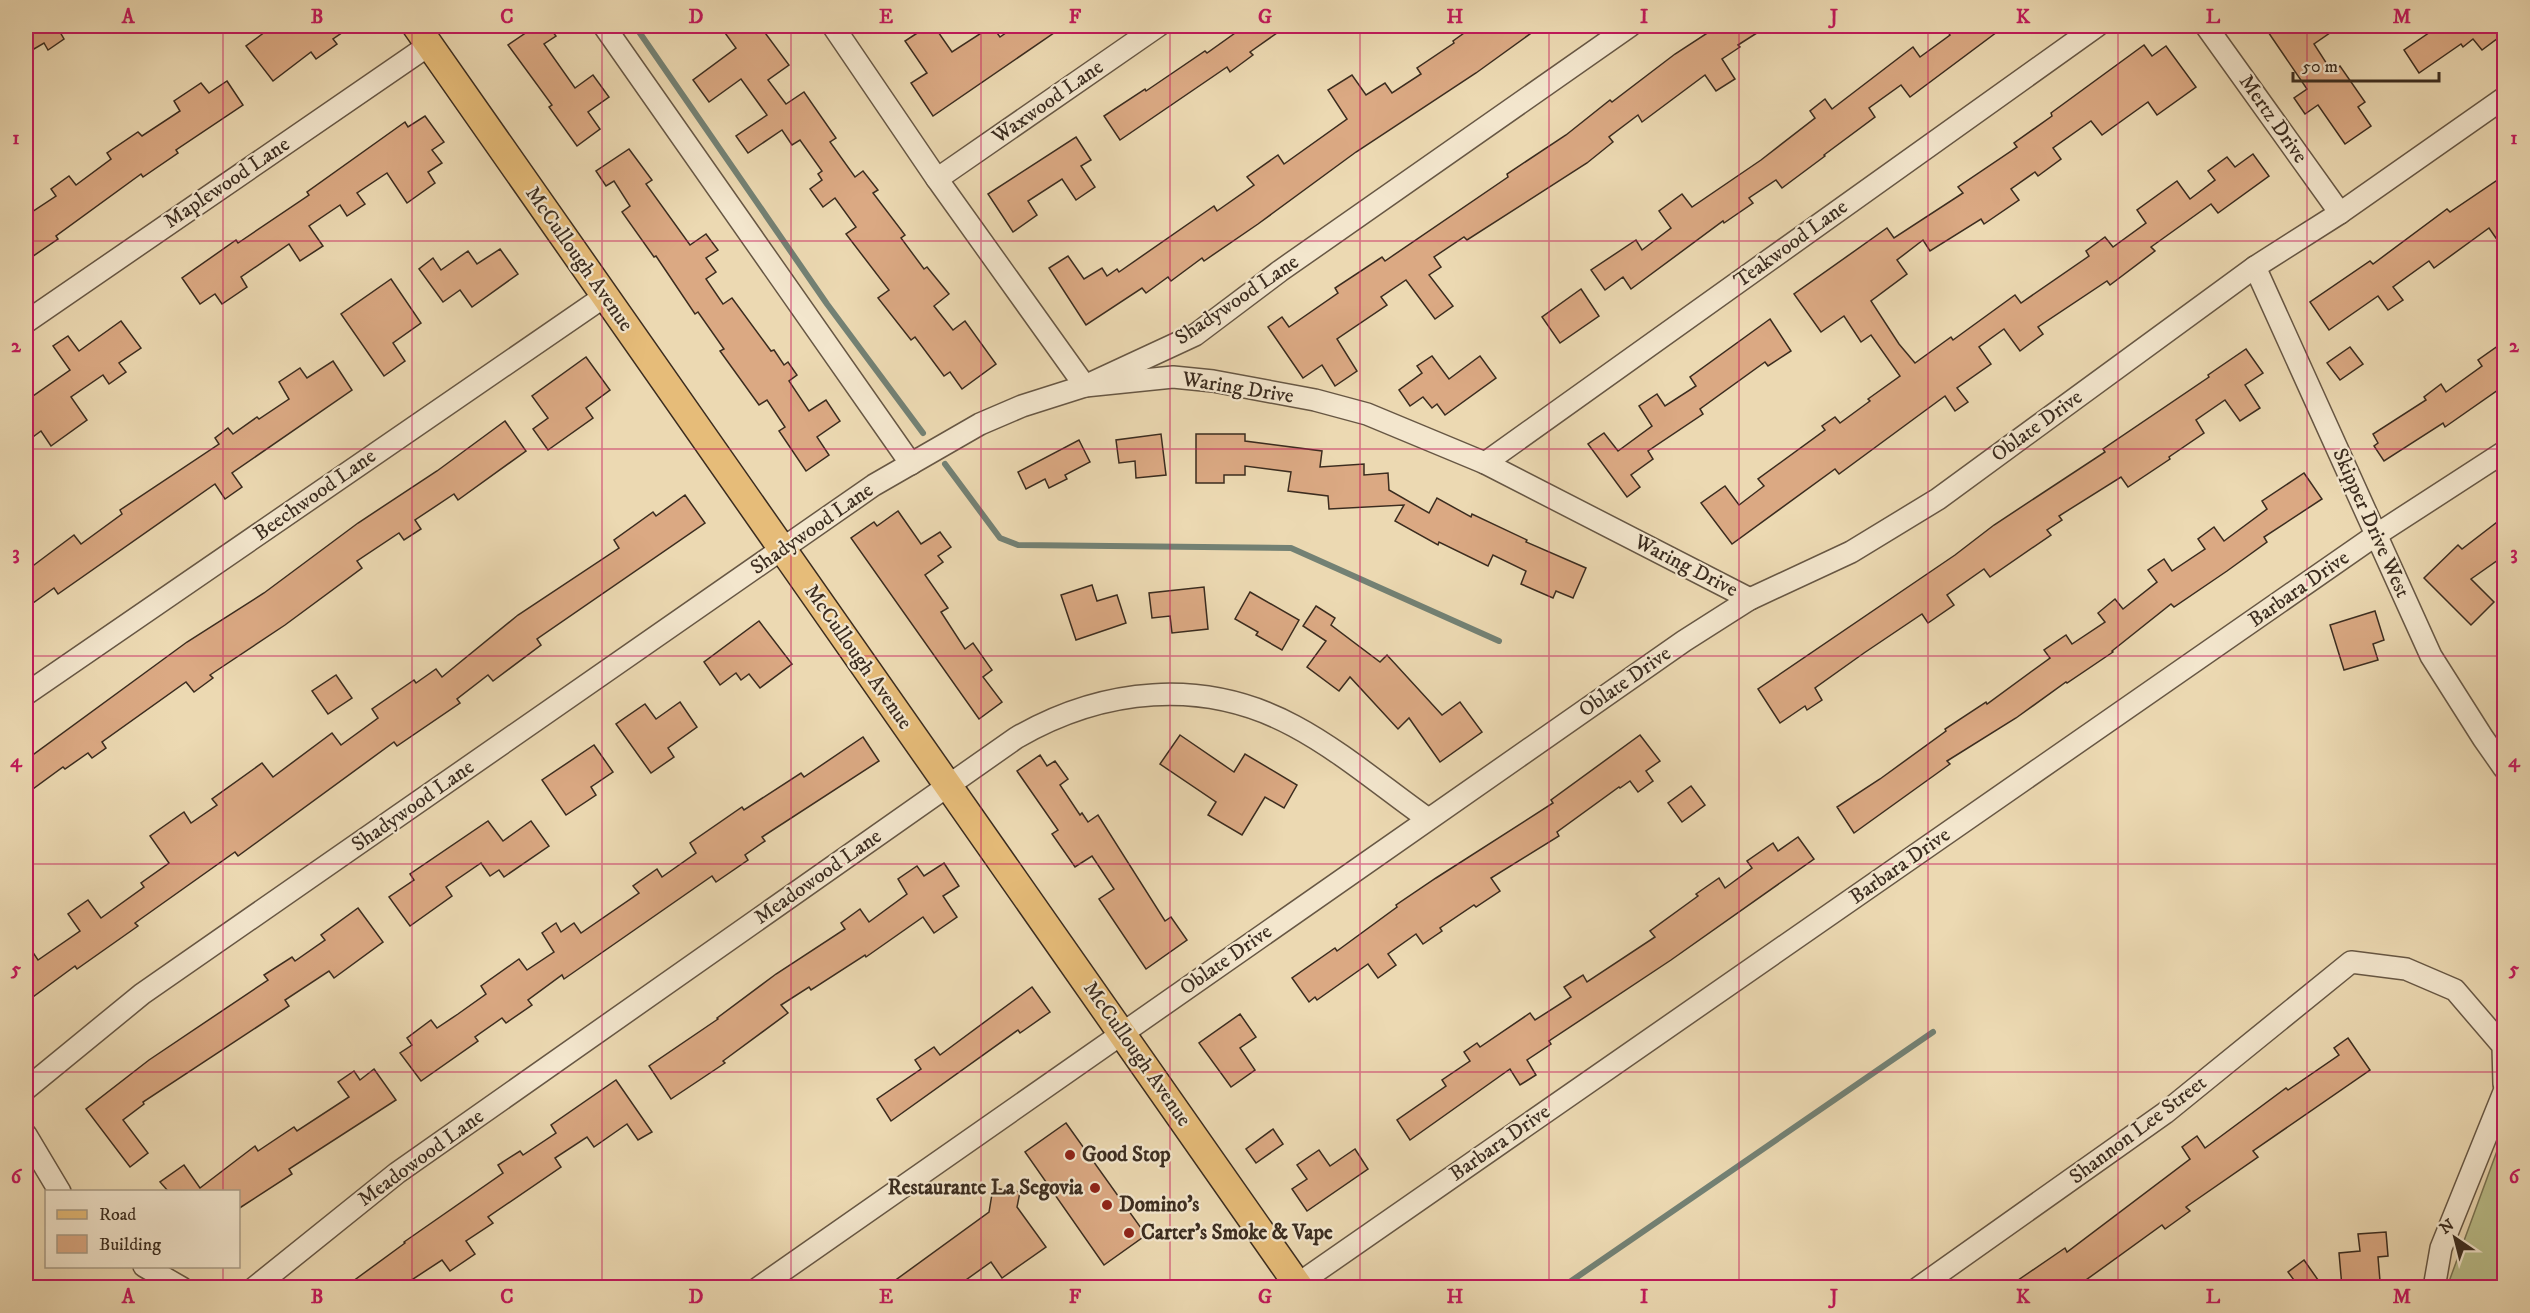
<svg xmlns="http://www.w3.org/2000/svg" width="2530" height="1313" viewBox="0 0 2530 1313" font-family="'IM FELL DW Pica',serif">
  <rect width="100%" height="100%" fill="#ecd9b2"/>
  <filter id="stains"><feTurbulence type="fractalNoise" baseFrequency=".00333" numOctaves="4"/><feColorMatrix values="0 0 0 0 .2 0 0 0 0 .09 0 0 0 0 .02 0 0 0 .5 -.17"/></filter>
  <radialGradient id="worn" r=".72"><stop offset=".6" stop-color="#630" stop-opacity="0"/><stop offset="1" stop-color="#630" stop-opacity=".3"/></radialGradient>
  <path fill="#babe8a" stroke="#7a7554" stroke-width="1.5" d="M2504 1132V1287H2447Z"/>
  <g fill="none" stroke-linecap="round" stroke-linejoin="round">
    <g stroke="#738174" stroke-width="6">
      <path d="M635 26 827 304 923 433"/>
      <path d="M945 464 1000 538 1018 545 1291 548 1499 641"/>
      <path d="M1561 1288 1933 1032"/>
    </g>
  </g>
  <g fill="#dba983" stroke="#3b2c1f" stroke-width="1.5">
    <path d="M26 26H70L60 32 64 39 48 50 44 43 34 49 26 37Z"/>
    <path d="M273 26H352L333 39 337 44 316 59 311 52 273 81 246 46Z"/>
    <path d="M536 26H548L556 36 544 44 575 88 593 75 609 97 588 112 600 129 577 146 549 107 552 105 508 45Z"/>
    <path d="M720 26H760L789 65 768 80 786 104 804 92 836 138 830 142 855 177 863 171 878 190 873 193 905 235 901 238 924 269 927 267 949 294 934 306 953 330 965 321 996 364 962 389 950 372 944 376 915 337 911 340 878 298 889 290 846 234 856 227 835 198 823 207 810 189 822 180 818 174 822 171 800 140 792 145 782 130 748 153 736 136 767 115 741 79 709 102 693 80 736 48Z"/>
    <path d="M928 26H934L952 52 992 26 1000 37 1016 26H1064L933 116 911 83 927 73 905 41Z"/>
    <path d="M1245 26H1287L1250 52 1253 55 1230 72 1227 67 1120 140 1104 116 1145 89 1146 91 1205 51 1207 53Z"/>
    <path d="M1474 26H1541L1476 73 1356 152 1258 224 1204 261 1202 258 1171 281 1168 277 1146 293 1142 288 1086 325 1049 268 1068 256 1084 279 1102 268 1107 276 1117 269 1119 272 1214 206 1217 211 1254 185 1247 177 1278 155 1284 164 1347 119 1328 90 1352 75 1366 95 1385 83 1392 93 1421 74 1417 68 1454 43 1453 41Z"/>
    <path d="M1718 26H1768L1738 45 1740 47 1722 59 1735 79 1716 91 1705 75 1642 122 1638 115 1609 137 1613 142 1587 163 1467 240 1464 237 1434 257 1441 267 1429 275 1453 306 1435 319 1406 280 1381 297 1387 305 1337 339 1357 371 1335 386 1322 365 1303 378 1268 327 1282 317 1289 327 1338 293 1335 288 1382 257 1385 261 1508 177 1507 174 1566 135 1610 100 1612 102 1675 54Z"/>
    <path d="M1944 26H2005L1910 97 1901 85 1869 108 1875 117 1824 155 1825 156 1782 188 1776 180 1749 198 1753 203 1724 223 1723 221 1631 289 1623 277 1605 290 1591 270 1636 240 1642 250 1671 228 1659 211 1682 194 1692 207 1761 160 1815 118 1810 111 1825 99 1832 109 1913 47 1920 57 1950 35Z"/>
    <path d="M2264 26H2340L2314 44 2332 72 2340 66 2365 102 2358 107 2371 126 2345 144 2318 105 2305 114 2294 98 2307 89Z"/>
    <path d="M2439 26H2496L2502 35 2482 50 2473 39 2463 47 2461 44 2419 73 2404 50Z"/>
    <path d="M2144 45 2152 56 2166 46 2196 87 2157 115 2148 102 2102 135 2091 121 2053 148 2061 159 2038 176 2035 172 2011 189 2019 200 1984 224 1981 219 1930 251 1923 240 1897 260 1907 274 1871 301 1899 344 1915 363 1951 337 1953 340 2015 295 2021 303 2089 256 2086 251 2105 237 2113 247 2146 223 2137 210 2177 181 2190 199 2215 180 2208 171 2227 157 2235 167 2253 154 2269 176 2218 213 2211 204 2151 247 2155 251 2110 285 2107 281 2038 327 2043 334 2020 351 2004 329 1979 347 1991 364 1957 388 1968 402 1955 411 1945 396 1839 474 1835 469 1732 544 1701 503 1725 486 1739 505 1764 486 1758 479 1825 430 1822 426 1835 417 1840 423 1870 401 1868 399 1900 376 1871 335 1861 342 1844 316 1821 332 1794 294 1887 228 1894 238 1963 193 1958 187 2017 147 2014 143 2052 116 2051 113Z"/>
    <path d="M227 81 243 105 176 150 178 153 143 177 141 174 56 236 58 239 26 261V216L56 196 51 189 69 176 76 185 111 159 107 153 138 132 142 136 180 111 174 101 201 83 209 93Z"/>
    <path d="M425 116 444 142 432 150 442 163 428 172 435 183 407 203 387 173 357 193 365 204 347 216 340 205 309 226 323 246 300 261 289 244 241 277 247 287 222 304 215 294 200 304 182 278 236 240 238 243 309 195 307 192 405 122 408 127Z"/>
    <path d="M1076 137 1091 160 1081 166 1095 187 1076 200 1062 179 1028 201 1037 215 1013 232 988 194Z"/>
    <path d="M629 149 652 180 646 184 690 245 706 234 718 250 706 258 716 272 706 279 723 304 732 298 771 351 774 350 784 365 788 362 797 375 789 381 809 411 826 400 840 421 817 437 829 455 806 471 779 431 785 427 767 400 759 405 720 351 724 349 698 312 695 314 656 256 654 257 622 212 630 206 614 181 606 186 596 171Z"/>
    <path d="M2505 175V251L2489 228 2434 268 2429 261 2393 287 2403 300 2388 310 2378 296 2329 330 2310 302 2370 261 2373 264 2447 209 2450 212Z"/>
    <path d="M500 249 518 274 472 307 460 290 443 302 419 269 433 258 441 270 468 251 477 264Z"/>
    <path d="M391 279 421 323 393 343 405 361 384 376 341 314Z"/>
    <path d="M1581 289 1599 316 1560 343 1542 317Z"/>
    <path d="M1770 319 1791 351 1768 366 1765 362 1700 409 1703 414 1648 451 1653 459 1631 475 1640 487 1627 497 1588 444 1604 433 1618 451 1652 426 1639 406 1657 394 1665 406 1696 386 1690 377Z"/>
    <path d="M121 321 141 348 119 363 126 372 109 384 103 375 71 397 87 420 51 446 41 431 26 442V401L70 370 53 346 68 336 79 351Z"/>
    <path d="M2505 341V385L2445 427 2443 423 2384 461 2374 446 2378 443 2373 434 2426 400 2424 397 2441 384 2446 392 2482 366 2478 360Z"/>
    <path d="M2350 347 2363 364 2340 380 2327 363Z"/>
    <path d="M2246 349 2263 373 2245 385 2260 408 2240 421 2225 400 2196 420 2204 433 2169 457 2170 459 2128 487 2121 477 2059 516 2062 520 2047 530 2051 535 1990 577 1984 569 1947 595 1954 605 1928 623 1922 614 1864 653 1815 688 1822 700 1807 710 1805 706 1780 723 1758 689 1955 555 1994 525 2105 452 2103 449 2209 377 2208 375Z"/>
    <path d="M1432 356 1449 379 1480 356 1496 378 1445 415 1437 404 1432 408 1423 397 1410 406 1399 390 1422 373 1417 366Z"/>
    <path d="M586 357 610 390 586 408 593 418 548 450 533 429 548 418 532 396Z"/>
    <path d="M333 361 352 390 232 473 242 487 225 499 215 484 58 594 54 588 26 608V571L74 535 81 544 122 514 120 510 219 444 215 438 228 428 233 434 257 417 259 419 289 399 279 382 300 368 307 378Z"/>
    <path d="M505 421 526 451 458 500 454 494 415 520 421 529 404 540 399 533 357 561 362 568 285 625 210 675 213 678 194 692 186 682 102 742 106 748 92 758 88 753 65 769 63 767 26 794V760L187 642 264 593 358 523 437 471Z"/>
    <path d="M1161 434 1166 475 1136 478 1135 461 1119 463 1116 440Z"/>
    <path d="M1196 434H1245V441L1322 451 1320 467 1364 464V475L1388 473 1389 490 1429 513 1437 498 1471 517 1472 514 1527 540 1526 542 1586 568 1573 598 1556 591 1553 598 1521 584 1526 571 1493 555 1488 566 1439 542 1438 545 1395 521 1404 505 1329 509 1328 496 1288 491 1291 472 1245 466V475H1224V483H1196Z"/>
    <path d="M1079 440 1090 462 1065 475 1067 479 1049 488 1045 479 1026 489 1018 472Z"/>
    <path d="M2304 473 2322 499 2264 537 2267 542 2227 571 2174 607 2171 604 2112 651 2113 652 2067 683 2066 682 2016 718 1947 761 1950 764 1854 833 1837 807 1880 779 1946 731 1945 729 1986 702 1987 704 2050 658 2044 650 2066 635 2072 644 2105 622 2098 613 2115 599 2123 609 2157 582 2148 570 2164 559 2172 571 2205 549 2198 539 2214 527 2224 541 2267 509 2262 501Z"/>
    <path d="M685 495 705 523 537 639 541 645 493 681 488 675 457 699 460 703 397 746 394 742 238 856 235 852 135 923 138 926 77 969 75 966 26 1002V942L38 960 80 931 68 914 88 900 101 918 144 887 141 883 169 863 150 836 184 812 191 823 217 805 212 799 262 763 273 777 332 733 341 745 378 718 372 709 414 680 416 683 436 669 442 677 518 615 619 548 614 540 653 512 656 516Z"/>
    <path d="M898 511 921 544 940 532 951 547 938 556 943 562 925 575 948 608 941 612 965 649 973 643 992 670 983 677 1002 702 979 719 851 538 874 522 877 526Z"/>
    <path d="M2505 516V555L2471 579 2494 602 2471 625 2424 578 2458 545 2462 549Z"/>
    <path d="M1092 585 1097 601 1117 595 1126 623 1076 640 1061 595Z"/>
    <path d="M1204 587 1208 629 1172 633 1170 616 1152 618 1149 593Z"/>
    <path d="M1250 592 1299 620 1282 650 1256 635 1258 632 1235 619Z"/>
    <path d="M1316 606 1335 618 1331 625 1380 662 1387 655 1442 715 1460 702 1482 732 1440 762 1409 718 1398 729 1350 677 1339 691 1307 667 1326 641 1303 626Z"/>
    <path d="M2375 611 2384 640 2373 644 2378 660 2344 670 2330 625Z"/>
    <path d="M759 621 792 664 760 688 749 674 741 680 736 673 720 685 704 662Z"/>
    <path d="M336 675 352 698 328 714 312 691Z"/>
    <path d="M680 702 697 727 668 748 674 757 651 773 616 724 645 704 656 719Z"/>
    <path d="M1180 735 1234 772 1245 754 1297 785 1284 808 1265 797 1242 835 1208 815 1216 802 1160 764Z"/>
    <path d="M1640 735 1660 761 1646 771 1653 781 1638 792 1630 781 1620 788 1619 787 1557 832 1559 836 1491 878 1500 891 1476 907 1474 905 1440 928 1442 931 1423 944 1416 934 1388 954 1396 965 1378 978 1368 964 1317 1000 1315 997 1309 1002 1292 978 1335 948 1337 951 1397 907 1396 905 1436 878 1553 803 1551 800Z"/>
    <path d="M863 737 879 761 762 837 765 841 745 855 748 860 716 882 712 876 564 979 562 975 528 1000 532 1005 506 1023 502 1018 475 1037 478 1041 421 1081 400 1053 412 1045 407 1038 431 1020 437 1028 458 1014 486 994 481 986 519 959 527 970 554 952 542 933 556 923 561 932 574 923 581 933 639 893 633 886 657 869 662 877 696 853 690 843 742 807 744 810 801 773 804 777Z"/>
    <path d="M594 745 613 772 591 787 596 795 566 815 542 780Z"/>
    <path d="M1040 755 1047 766 1055 761 1068 779 1060 785 1080 815 1082 813 1088 822 1098 815 1165 921 1171 917 1187 940 1146 969 1099 899 1114 889 1092 856 1075 867 1052 834 1058 830 1017 771Z"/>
    <path d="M1691 786 1705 805 1682 822 1668 803Z"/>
    <path d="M488 821 503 841 531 821 549 846 504 877 499 870 490 876 481 863 446 887 452 896 410 926 389 897 414 880 410 874Z"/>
    <path d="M1798 837 1814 859 1671 960 1549 1041 1551 1044 1527 1060 1536 1075 1520 1085 1510 1069 1410 1140 1397 1120 1446 1086 1442 1080 1470 1061 1464 1052 1477 1043 1480 1047 1530 1013 1535 1020 1571 997 1564 987 1583 975 1587 982 1655 937 1650 931 1698 896 1696 894 1719 878 1725 888 1752 868 1747 861 1773 843 1778 851Z"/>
    <path d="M944 863 959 886 943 896 957 917 934 933 923 917 866 957 865 955 811 990 809 987 781 1005 788 1013 723 1061 725 1063 671 1099 649 1066 718 1019 717 1018 776 974 845 929 841 923 860 909 869 922 907 894 898 879 917 866 924 876Z"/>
    <path d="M358 908 383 942 334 978 329 971 285 1000 289 1006 143 1102 144 1104 123 1120 148 1153 130 1167 86 1109 149 1060 268 980 264 975 292 957 295 961 325 940 321 935Z"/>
    <path d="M1032 987 1050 1012 1020 1033 1018 1030 891 1121 877 1099 921 1069 915 1060 934 1047 940 1055Z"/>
    <path d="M1240 1014 1256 1037 1240 1048 1255 1070 1231 1087 1199 1043Z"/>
    <path d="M2348 1038 2370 1070 2253 1151 2258 1157 2186 1207 2190 1211 2165 1229 2162 1225 2086 1280 2091 1287H2008L2065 1248 2067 1252 2190 1159 2182 1147 2197 1136 2205 1148 2286 1088 2288 1090 2339 1055 2334 1048Z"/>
    <path d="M374 1069 396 1100 289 1169 292 1174 238 1209V1191H168L160 1182 184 1165 200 1188 255 1146 258 1151 294 1127 297 1131 349 1097 338 1082 354 1071 360 1080Z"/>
    <path d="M616 1080 652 1132 638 1140 627 1124 594 1147 587 1137 555 1158 561 1167 488 1217 493 1223 466 1241 475 1254 450 1271 442 1260 401 1287H345L405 1243 404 1242 503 1173 498 1165 520 1151 523 1155 556 1133 551 1125Z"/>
    <path d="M1066 1123 1146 1235 1104 1265 1025 1152Z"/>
    <path d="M1273 1129 1283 1144 1256 1163 1246 1149Z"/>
    <path d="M1355 1149 1368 1169 1307 1211 1292 1189 1307 1179 1297 1165 1319 1150 1330 1166Z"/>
    <path d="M993 1188 1020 1192 1017 1207 1046 1247 1002 1278 991 1262 956 1287H886L989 1212Z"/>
    <path d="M2386 1232 2388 1256 2378 1257 2380 1281 2364 1283 2365 1287H2342L2339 1253 2360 1251 2358 1234Z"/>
    <path d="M2304 1260 2323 1287H2299L2288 1272Z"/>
  </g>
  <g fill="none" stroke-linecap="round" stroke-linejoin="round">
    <defs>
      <g id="minor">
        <path d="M604 26 911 464"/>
        <path d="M833 26 937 179 1085 386 1173 377 1213 381 1315 400 1367 414 1485 463 1750 599"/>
        <path d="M2206 26 2340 213"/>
        <path d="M937 179 1158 26"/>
        <path d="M2255 267 2431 656 2483 738 2504 768"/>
        <path d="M26 322 429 45"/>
        <path d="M1485 463 2097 26"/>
        <path d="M26 694 605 296"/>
        <path d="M26 1089 142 994 874 485 980 424 1022 406 1085 386 1195 335 1280 271 1630 26"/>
        <path d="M26 1135 60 1192"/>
        <path d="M144 1266 182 1288"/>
        <path d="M1298 1284 2376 535 2504 452"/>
        <path d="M254 1288 397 1173 1016 738C1102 688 1203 677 1294 726 1341 751 1384 788 1428 819"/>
        <path d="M758 1288 1684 641 1750 599 1851 552 1938 499 2255 267 2340 213 2504 98"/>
        <path d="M1918 1288 2165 1113 2351 962 2406 969 2455 990 2503 1046 2504 1084"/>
        <path d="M2434 1288 2441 1248 2504 1092"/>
      </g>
      <path id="major" d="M416 26 1300 1288"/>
    </defs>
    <use href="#minor" stroke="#675744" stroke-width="24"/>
    <use href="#major" stroke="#3b2c1f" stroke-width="30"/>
    <use href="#minor" stroke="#f3e6cd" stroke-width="21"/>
    <use href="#major" stroke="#e6bc79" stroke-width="27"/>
  </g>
  <path fill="none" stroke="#c2185b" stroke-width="1.5" stroke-opacity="0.55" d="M223 26V1192M412 26V1288M602 26V1288M791 26V1288M981 26V1288M1170 26V1288M1360 26V1288M1549 26V1288M1739 26V1288M1928 26V1288M2118 26V1288M2307 26V1288M26 241H2504M26 449H2504M26 656H2504M26 864H2504M26 1072H2504M223 1266V1288"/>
  <g fill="#8f2418" stroke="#f3e6cd" stroke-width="2">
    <circle cx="1070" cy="1155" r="6"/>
    <circle cx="1095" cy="1188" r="6"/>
    <circle cx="1107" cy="1205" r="6"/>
    <circle cx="1129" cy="1233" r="6"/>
  </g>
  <g text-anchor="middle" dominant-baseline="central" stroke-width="4.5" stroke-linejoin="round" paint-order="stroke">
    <g font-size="21" fill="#3b2c1f" stroke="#f3e6cd">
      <text transform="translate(1048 102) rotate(-35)">Waxwood Lane</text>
      <text transform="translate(2273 119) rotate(55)">Mertz Drive</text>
      <text transform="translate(227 183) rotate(-34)">Maplewood Lane</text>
      <text transform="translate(1791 244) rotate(-36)">Teakwood Lane</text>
      <text transform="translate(579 259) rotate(55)">McCullough Avenue</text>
      <text transform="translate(1237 300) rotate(-34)">Shadywood Lane</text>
      <text transform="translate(1238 388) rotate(9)">Waring Drive</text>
      <text transform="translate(2037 426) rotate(-36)">Oblate Drive</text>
      <text transform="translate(315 495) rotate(-35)">Beechwood Lane</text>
      <text transform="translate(2371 523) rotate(66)">Skipper Drive West</text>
      <text transform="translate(812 529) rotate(-35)">Shadywood Lane</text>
      <text transform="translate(1686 566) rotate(27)">Waring Drive</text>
      <text transform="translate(2299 589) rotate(-35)">Barbara Drive</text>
      <text transform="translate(858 657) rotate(55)">McCullough Avenue</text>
      <text transform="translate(1625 682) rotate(-35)">Oblate Drive</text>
      <text transform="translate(413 806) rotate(-35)">Shadywood Lane</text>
      <text transform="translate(1900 866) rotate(-35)">Barbara Drive</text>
      <text transform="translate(818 877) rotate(-35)">Meadowood Lane</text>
      <text transform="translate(1226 960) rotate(-35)">Oblate Drive</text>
      <text transform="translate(1137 1054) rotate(55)">McCullough Avenue</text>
      <text transform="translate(2138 1130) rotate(-37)">Shannon Lee Street</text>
      <text transform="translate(1500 1143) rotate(-35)">Barbara Drive</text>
      <text transform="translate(421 1158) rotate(-36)">Meadowood Lane</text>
    </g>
    <g font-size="21" font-weight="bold" fill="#3b2c1f" stroke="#f3e6cd" text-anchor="start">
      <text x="1082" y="1155">Good Stop</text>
      <text x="1083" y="1188" text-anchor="end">Restaurante La Segovia</text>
      <text x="1119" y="1205">Domino's</text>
      <text x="1141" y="1233">Carter's Smoke &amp; Vape</text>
    </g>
  </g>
  <rect width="2530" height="1313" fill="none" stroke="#ecd9b2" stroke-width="66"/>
  <rect x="45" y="1190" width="195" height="78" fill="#f3e6cd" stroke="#a99c87" stroke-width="1.5"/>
  <rect x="57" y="1210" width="30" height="9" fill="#e6bc79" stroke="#a99c87" stroke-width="1.5"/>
  <text x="99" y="1220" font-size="18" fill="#3b2c1f">Road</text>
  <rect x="57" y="1235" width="30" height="18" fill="#dba983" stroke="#a99c87" stroke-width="1.5"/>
  <text x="99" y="1250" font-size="18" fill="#3b2c1f">Building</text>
  <g transform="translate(2455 1238) rotate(325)" stroke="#f3e6cd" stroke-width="4.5" paint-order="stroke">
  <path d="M0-4.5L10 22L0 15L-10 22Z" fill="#3b2c1f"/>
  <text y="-9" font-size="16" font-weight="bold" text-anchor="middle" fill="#3b2c1f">N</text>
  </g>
  <path d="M2293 72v9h146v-9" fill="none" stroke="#3b2c1f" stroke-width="3"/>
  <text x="2302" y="72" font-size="18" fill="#3b2c1f" stroke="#f3e6cd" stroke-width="4.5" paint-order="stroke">50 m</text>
  <rect x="33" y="33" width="2464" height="1247" fill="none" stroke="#c2185b" stroke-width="2"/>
  <g font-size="20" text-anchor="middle" font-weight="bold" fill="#c2185b">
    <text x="128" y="23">A</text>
    <text x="317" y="23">B</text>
    <text x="507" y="23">C</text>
    <text x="696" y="23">D</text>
    <text x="886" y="23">E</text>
    <text x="1075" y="23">F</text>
    <text x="1265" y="23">G</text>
    <text x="1455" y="23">H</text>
    <text x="1644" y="23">I</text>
    <text x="1834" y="23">J</text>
    <text x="2023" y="23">K</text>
    <text x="2213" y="23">L</text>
    <text x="2402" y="23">M</text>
    <text x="16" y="144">1</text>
    <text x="2514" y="144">1</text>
    <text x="16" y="352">2</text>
    <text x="2514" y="352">2</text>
    <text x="16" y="559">3</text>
    <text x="2514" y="559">3</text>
    <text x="16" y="767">4</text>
    <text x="2514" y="767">4</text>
    <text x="16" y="975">5</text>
    <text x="2514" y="975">5</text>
    <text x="16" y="1183">6</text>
    <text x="2514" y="1183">6</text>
    <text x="128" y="1303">A</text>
    <text x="317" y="1303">B</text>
    <text x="507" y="1303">C</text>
    <text x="696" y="1303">D</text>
    <text x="886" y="1303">E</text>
    <text x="1075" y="1303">F</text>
    <text x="1265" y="1303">G</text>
    <text x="1455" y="1303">H</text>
    <text x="1644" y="1303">I</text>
    <text x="1834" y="1303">J</text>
    <text x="2023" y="1303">K</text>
    <text x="2213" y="1303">L</text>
    <text x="2402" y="1303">M</text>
  </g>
  <rect width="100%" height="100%" filter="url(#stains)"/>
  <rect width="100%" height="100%" fill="url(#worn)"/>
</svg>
